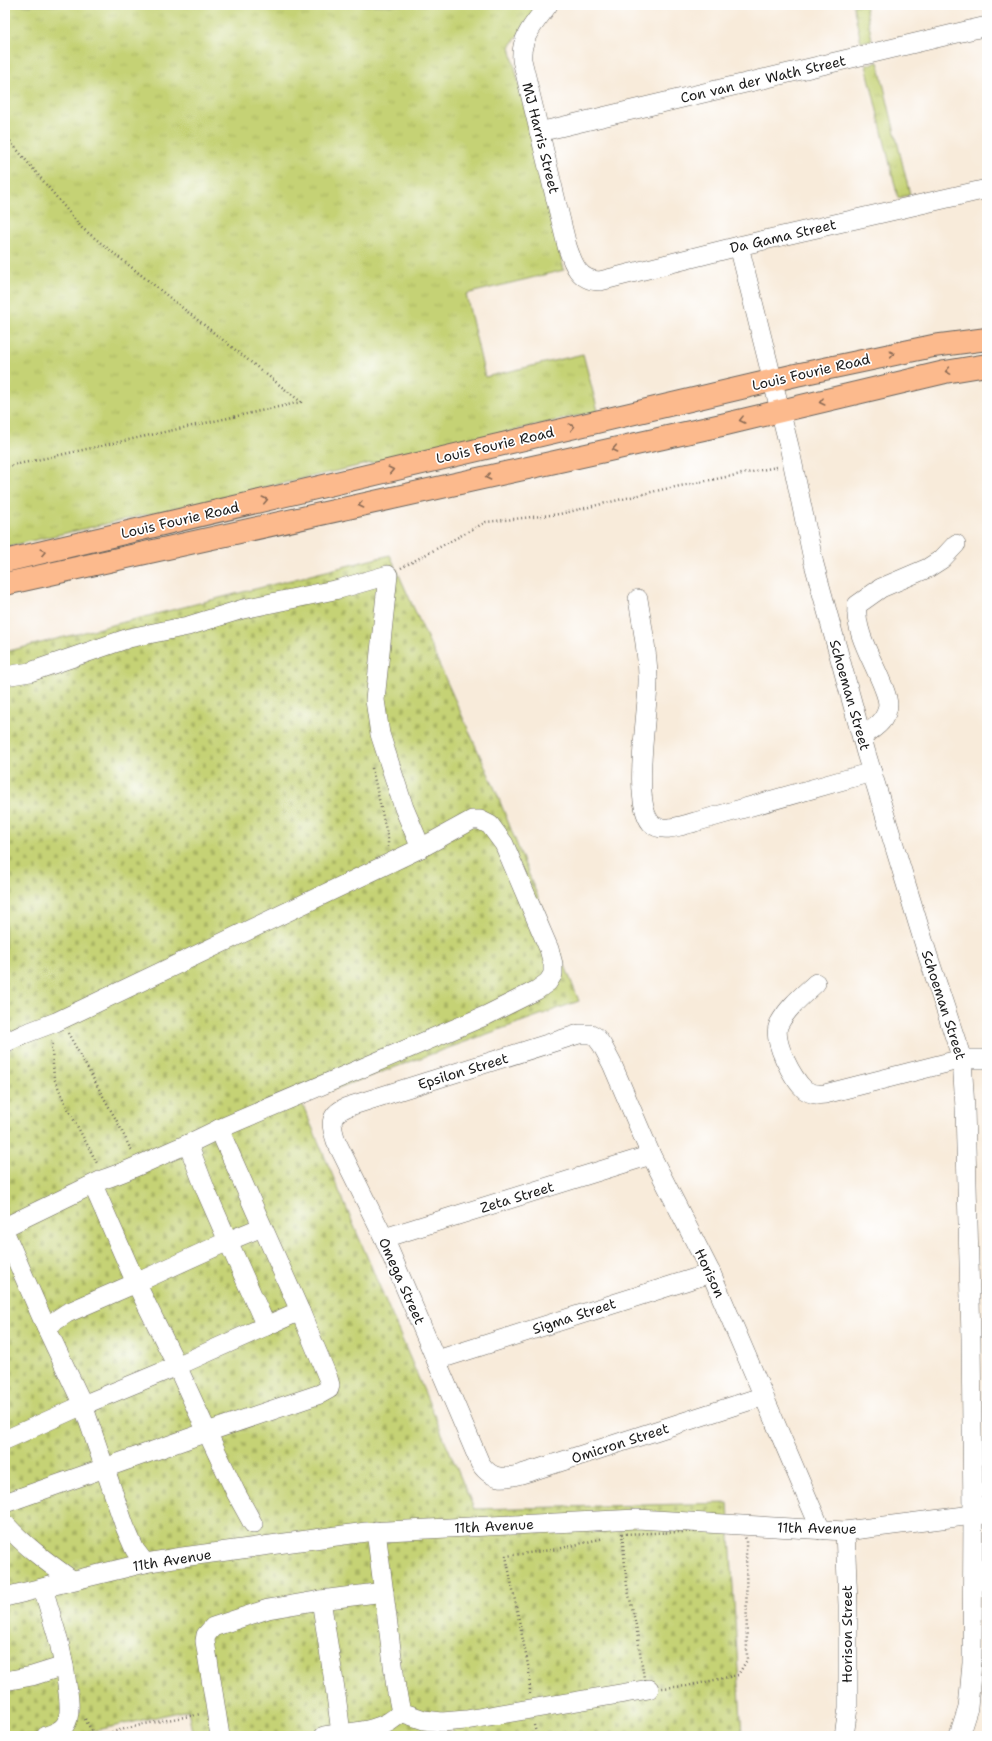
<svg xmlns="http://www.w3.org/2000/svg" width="992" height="1741" viewBox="0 0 992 1741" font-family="'Shantell Sans',sans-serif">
  <defs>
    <pattern id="grass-tufts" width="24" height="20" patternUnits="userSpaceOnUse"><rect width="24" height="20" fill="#c5d274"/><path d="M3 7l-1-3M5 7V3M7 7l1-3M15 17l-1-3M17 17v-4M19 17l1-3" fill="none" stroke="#a9b464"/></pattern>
    <pattern id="cemetery-stones" width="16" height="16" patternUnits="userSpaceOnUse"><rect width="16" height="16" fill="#c5d274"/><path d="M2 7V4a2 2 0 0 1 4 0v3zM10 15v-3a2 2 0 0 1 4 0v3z" fill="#a9b464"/></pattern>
  </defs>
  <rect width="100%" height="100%" fill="#fff"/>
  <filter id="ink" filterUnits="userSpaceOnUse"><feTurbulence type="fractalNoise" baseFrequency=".025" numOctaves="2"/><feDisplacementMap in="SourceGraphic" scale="8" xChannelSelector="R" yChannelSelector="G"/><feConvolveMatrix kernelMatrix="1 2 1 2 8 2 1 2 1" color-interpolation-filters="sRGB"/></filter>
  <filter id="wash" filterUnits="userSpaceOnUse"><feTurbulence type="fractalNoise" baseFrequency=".012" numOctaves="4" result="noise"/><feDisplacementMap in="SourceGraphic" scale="16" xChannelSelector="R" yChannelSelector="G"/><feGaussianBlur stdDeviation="0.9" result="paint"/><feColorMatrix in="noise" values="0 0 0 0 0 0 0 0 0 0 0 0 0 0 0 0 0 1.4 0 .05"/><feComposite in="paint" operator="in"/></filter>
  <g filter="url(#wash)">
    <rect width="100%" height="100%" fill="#f8ebda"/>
    <g fill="url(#grass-tufts)" stroke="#707748">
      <path d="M5 5H539L510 47 564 270 466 294 485 377 583 354 598 411 5 547Z"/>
      <path d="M853 5H865L872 40 861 42Z"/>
      <path d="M878 62 910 195 898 198 866 65Z"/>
    </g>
    <path fill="url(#cemetery-stones)" stroke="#707748" d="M390 555 495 789 579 1001 301 1101 474 1509 728 1503 742 1736H454L452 1729 419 1736H193L188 1710 70 1736H5V1052L11 1049 5 1030V652Z"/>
  </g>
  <g filter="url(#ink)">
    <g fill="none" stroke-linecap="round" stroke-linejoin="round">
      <defs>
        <g id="minor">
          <path d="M548 5C535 23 520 37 522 60L567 246C573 264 579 281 600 281L739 246 987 189"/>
          <path d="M539 132 987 26"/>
          <path d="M739 246 789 446 814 564 866 753 928 956 962 1059 965 1108 971 1338 973 1515 972 1663 968 1708 959 1736"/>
          <path d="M638 599C642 624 648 653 648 678 649 709 631 800 651 823 661 834 683 825 695 822L872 772"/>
          <path d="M5 676 30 672 129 638 188 626 243 609 339 589 388 575 375 700 380 734 404 808 421 848"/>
          <path d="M862 737C868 732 879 726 883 719 887 713 889 705 887 698 879 668 854 637 857 605L881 588 928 568 942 559 956 544"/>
          <path d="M816 983C803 995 788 1007 779 1024 771 1040 793 1079 805 1090 811 1094 818 1095 825 1094L962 1059H987"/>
          <path d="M5 1037 7 1042 24 1034 56 1022 421 848 472 820H480L490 825 504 844 549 949 553 964V974L548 982 537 990 487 1015 219 1129 188 1144"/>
          <path d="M219 1129 300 1311 266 1326 228 1241 262 1227"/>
          <path d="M5 1227 104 1179C133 1170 160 1155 188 1144L206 1191 228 1241 136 1283 93 1185"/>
          <path d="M5 1233 46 1327"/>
          <path d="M384 1238 651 1155"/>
          <path d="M437 1360 711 1273"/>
          <path d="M764 1396 535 1470C513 1476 495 1486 480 1463L384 1238 336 1141C331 1125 328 1115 347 1107L579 1034H591L596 1037 602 1045 612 1064 651 1155 711 1273 821 1530"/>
          <path d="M5 1440 83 1405 177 1366 136 1283 67 1313 46 1327 83 1405 125 1527 135 1550 145 1563"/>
          <path d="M5 1503 207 1432 177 1366 266 1326"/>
          <path d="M5 1524C25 1546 48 1563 72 1580"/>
          <path d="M253 1524 236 1493 207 1432 320 1394 329 1389 330 1385 328 1378 300 1311"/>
          <path d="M376 1531 396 1688 401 1712 424 1720 442 1722 466 1720 649 1689"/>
          <path d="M5 1597 145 1563 175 1558 366 1532 637 1519 845 1531 973 1515 987 1514"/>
          <path d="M321 1600C328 1645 336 1689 341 1734"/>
          <path d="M5 1681 32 1676 64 1666 59 1642 43 1588"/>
          <path d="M46 1736C52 1734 61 1731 65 1725 74 1713 66 1681 64 1666"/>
          <path d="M220 1736 205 1641 206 1635 213 1627 268 1609 321 1600 384 1592"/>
          <path d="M324 1736C350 1732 383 1733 401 1712"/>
          <path d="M844 1736 848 1708V1605L845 1531"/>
        </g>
        <g id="major">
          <path d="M5 561 796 375 933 346 987 339"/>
          <path d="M5 584 726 424 945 372 987 365"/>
        </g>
      </defs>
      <use href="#minor" stroke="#69645e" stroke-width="20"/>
      <use href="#major" stroke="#69645e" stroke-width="24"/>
      <g stroke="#69645e" stroke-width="2.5" stroke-dasharray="1 3" stroke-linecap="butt">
        <path d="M5 135 82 228 301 402 5 467"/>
        <path d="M401 568 486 522 560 514 660 490 777 467"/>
        <path d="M372 768 388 839V847"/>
        <path d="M68 1033 119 1125 130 1148 133 1151"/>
        <path d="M53 1040 52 1051 54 1078 66 1105 98 1165"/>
        <path d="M743 1530 746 1540 747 1660 738 1675 687 1686 649 1689 644 1678 636 1625 627 1586 622 1534Z"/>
        <path d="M530 1694 529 1670 506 1556 558 1549 604 1538"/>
        <path d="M85 1719 95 1736"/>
        <path d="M534 1725 537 1736"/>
        <path d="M96 1736 145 1724 201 1714"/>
      </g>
      <use href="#minor" stroke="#fff" stroke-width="19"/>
      <use href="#major" stroke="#fcba8d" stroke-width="22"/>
    </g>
    <defs><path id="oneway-chevron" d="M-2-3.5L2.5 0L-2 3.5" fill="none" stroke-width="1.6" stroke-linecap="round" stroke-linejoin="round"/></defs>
    <g stroke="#8c6b54">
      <use href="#oneway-chevron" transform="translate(892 354) rotate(-11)"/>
      <use href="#oneway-chevron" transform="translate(948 371) rotate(170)"/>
      <use href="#oneway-chevron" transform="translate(822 402) rotate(166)"/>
      <use href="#oneway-chevron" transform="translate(742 420) rotate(166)"/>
      <use href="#oneway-chevron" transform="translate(572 427) rotate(-13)"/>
      <use href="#oneway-chevron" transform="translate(615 449) rotate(168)"/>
      <use href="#oneway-chevron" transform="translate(391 470) rotate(-13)"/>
      <use href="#oneway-chevron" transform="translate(488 477) rotate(168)"/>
      <use href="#oneway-chevron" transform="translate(265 500) rotate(-13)"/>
      <use href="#oneway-chevron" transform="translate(361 505) rotate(168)"/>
      <use href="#oneway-chevron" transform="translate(43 552) rotate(-13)"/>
    </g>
  </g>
  <g text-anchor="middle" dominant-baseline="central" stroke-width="3.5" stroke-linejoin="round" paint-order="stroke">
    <g font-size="14" fill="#1c1c1c" stroke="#fff">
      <text transform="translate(763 79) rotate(-13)">Con van der Wath Street</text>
      <text transform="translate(541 138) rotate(76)">MJ Harris Street</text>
      <text transform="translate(783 236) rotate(-13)">Da Gama Street</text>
      <text transform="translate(811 372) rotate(-13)">Louis Fourie Road</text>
      <text transform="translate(495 445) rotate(-13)">Louis Fourie Road</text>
      <text transform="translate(180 520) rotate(-13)">Louis Fourie Road</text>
      <text transform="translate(850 695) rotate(74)">Schoeman Street</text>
      <text transform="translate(944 1005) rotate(72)">Schoeman Street</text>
      <text transform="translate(463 1071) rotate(-17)">Epsilon Street</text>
      <text transform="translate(517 1197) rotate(-17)">Zeta Street</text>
      <text transform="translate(710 1273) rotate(65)">Horison</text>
      <text transform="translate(402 1281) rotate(66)">Omega Street</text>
      <text transform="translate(574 1316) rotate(-18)">Sigma Street</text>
      <text transform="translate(620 1443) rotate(-18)">Omicron Street</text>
      <text transform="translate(494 1526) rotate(-3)">11th Avenue</text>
      <text transform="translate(817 1528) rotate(1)">11th Avenue</text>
      <text transform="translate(172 1560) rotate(-9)">11th Avenue</text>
      <text transform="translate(847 1634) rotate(-90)">Horison Street</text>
    </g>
  </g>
  <rect width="992" height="1741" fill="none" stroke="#fff" stroke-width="20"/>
</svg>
